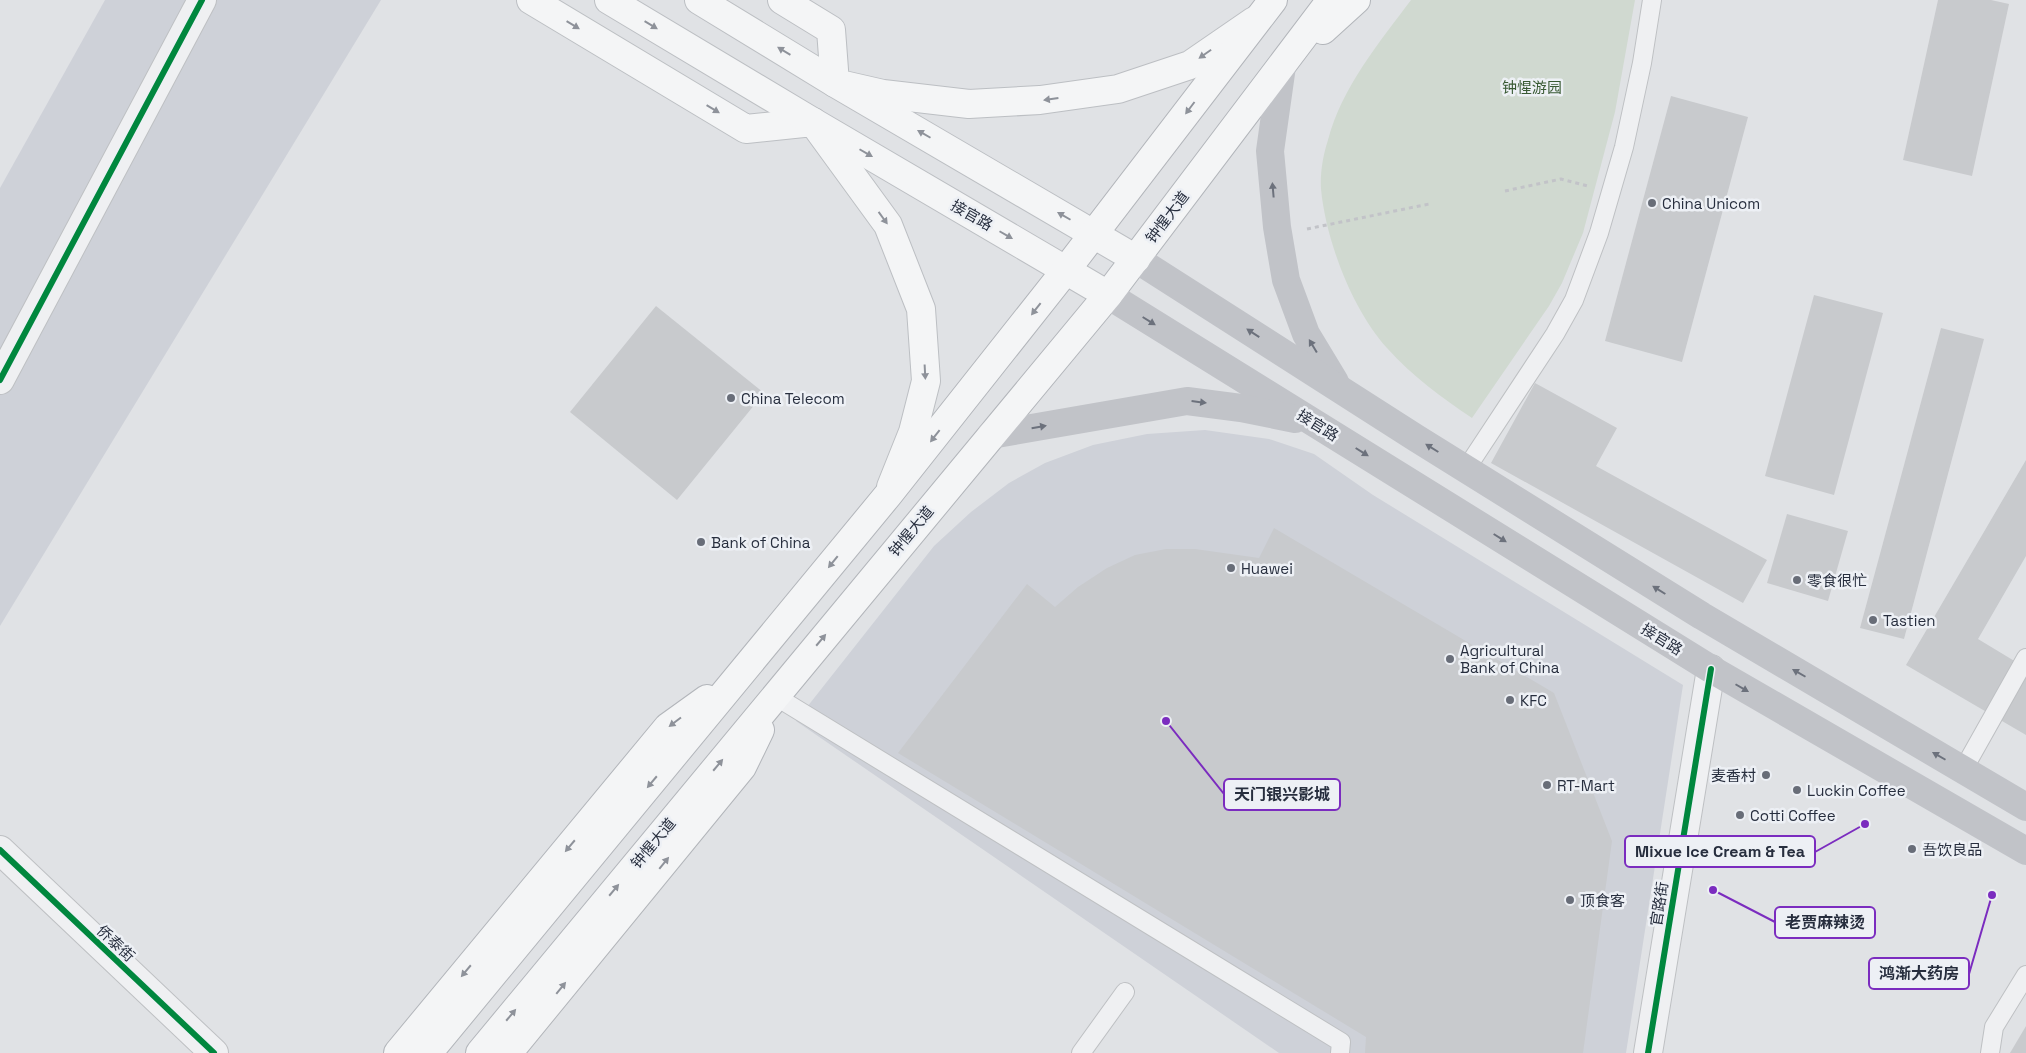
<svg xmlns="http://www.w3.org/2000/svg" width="2026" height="1053" viewBox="0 0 2026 1053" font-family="'Space Grotesk','Noto Sans SC',sans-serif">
  <rect width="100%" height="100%" fill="#e0e2e5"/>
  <g fill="#ced1d8">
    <path d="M105 0H381L0 626V188Z"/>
    <path d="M1205 430 1269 439 1314 454 1373 495 1683 685 1626 1053H1279L796 721 934 546 971 512 1009 483 1045 463 1093 445 1147 434Z"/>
  </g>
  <path fill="#d0d9d0" d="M1411 0H1635L1615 112 1583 233 1562 283 1549 306 1472 418C1441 397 1413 377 1387 348 1352 309 1326 241 1321 189 1320 173 1323 155 1328 140 1342 87 1379 43 1411 0Z"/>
  <g fill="#c8cacd">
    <path d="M1938 0H1991L2009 4 1972 176 1903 160Z"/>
    <path d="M1671 96 1748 117 1682 362 1605 341Z"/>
    <path d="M1814 295 1883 313 1834 495 1765 476Z"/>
    <path d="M656 306 764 393 677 500 570 412Z"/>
    <path d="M1941 328 1984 339 1904 639 1860 628Z"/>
    <path d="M1535 383 1617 428 1596 466 1767 560 1743 603 1491 463Z"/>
    <path d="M2026 460V556L1978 639 2026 668V735L1906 665Z"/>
    <path d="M1787 514 1848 531 1828 601 1767 583Z"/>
    <path d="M1274 528 1554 693 1612 841 1583 1053H1365L1366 1037 898 753 1027 584 1055 607 1078 587 1107 568 1135 555 1166 549H1195L1259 558Z"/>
    <path d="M2026 1026V1053H2010Z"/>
  </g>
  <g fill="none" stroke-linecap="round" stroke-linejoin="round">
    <defs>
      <g id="lane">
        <path d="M1466 469 1555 334 1574 300 1599 233 1624 147 1642 63 1652 0"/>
        <path d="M775 696 1341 1042 1340 1053"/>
        <path d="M1963 770 2026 658"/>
        <path d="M1081 1053 1125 992"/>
        <path d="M1990 1053 1994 1027 2026 975"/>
      </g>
      <g id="street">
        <path d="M0 380 202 0"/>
        <path d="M0 850 214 1053"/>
        <path d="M1648 1053 1711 669"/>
      </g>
      <g id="primary">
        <path d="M531 0 746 129 813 122 888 225 921 309 926 381 913 432 891 487"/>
        <path d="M609 0 813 122 1108 295"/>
        <path d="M699 0 835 83 1136 259"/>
        <path d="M782 0 831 30 835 83 883 94 969 104 1040 100 1118 89 1190 65 1254 21"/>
      </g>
      <g id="highway">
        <path d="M1323 30 1356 0"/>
        <path d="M398 1053 668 727 707 699"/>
        <path d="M428 1053 888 495 1066 270 1273 0"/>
        <path d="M480 1053 1108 295 1331 0"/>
        <path d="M508 1053 742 767 760 730"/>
      </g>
    </defs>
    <use href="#lane" stroke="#bec0c3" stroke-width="20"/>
    <use href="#street" stroke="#bec0c3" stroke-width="30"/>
    <use href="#primary" stroke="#bcbfc3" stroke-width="30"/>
    <use href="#highway" stroke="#b2b5ba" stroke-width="30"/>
    <g stroke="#c2c3c8" stroke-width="3" stroke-dasharray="4 4" stroke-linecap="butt">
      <path d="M1505 191 1561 179 1588 186"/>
      <path d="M1307 229 1429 204"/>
    </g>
    <use href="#lane" stroke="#eff0f2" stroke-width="18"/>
    <use href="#street" stroke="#eff0f2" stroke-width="28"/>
    <g stroke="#c1c3c8" stroke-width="28">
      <path d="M1282 66 1270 151 1277 227 1286 280 1306 334 1335 382"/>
      <path d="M1136 259 1416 438 1702 616 2026 807"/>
      <path d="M1108 295 1711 669 2026 851"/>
      <path d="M991 435 1187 401 1241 408 1295 419"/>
    </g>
    <use href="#primary" stroke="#f4f5f6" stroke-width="28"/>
    <use href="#highway" stroke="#f4f5f6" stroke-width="28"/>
    <defs>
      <g id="cycleway">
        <path d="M0 380 202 0"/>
        <path d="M0 850 214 1053"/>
        <path d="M1648 1053 1711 669"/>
      </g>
    </defs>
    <use href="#cycleway" stroke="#edf0f5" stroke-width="9"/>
    <use href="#cycleway" stroke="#00873e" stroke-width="6"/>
  </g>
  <defs><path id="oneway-solid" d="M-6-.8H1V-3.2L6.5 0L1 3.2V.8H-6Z" transform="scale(1.25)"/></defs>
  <g fill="#8e929a">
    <use href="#oneway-solid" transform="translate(573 25) rotate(31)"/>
    <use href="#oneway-solid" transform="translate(651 25) rotate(31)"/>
    <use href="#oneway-solid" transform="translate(784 51) rotate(-149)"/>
    <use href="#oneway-solid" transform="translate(1205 54) rotate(145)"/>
    <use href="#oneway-solid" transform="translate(1051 99) rotate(172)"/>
    <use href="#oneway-solid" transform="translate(1190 108) rotate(127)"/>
    <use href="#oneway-solid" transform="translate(713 109) rotate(31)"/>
    <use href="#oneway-solid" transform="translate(924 134) rotate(-150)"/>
    <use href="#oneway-solid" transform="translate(866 153) rotate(30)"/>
    <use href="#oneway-solid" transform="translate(1064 216) rotate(-150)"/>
    <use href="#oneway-solid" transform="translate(883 218) rotate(54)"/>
    <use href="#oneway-solid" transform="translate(1006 235) rotate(30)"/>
    <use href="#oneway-solid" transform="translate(1036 309) rotate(128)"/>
    <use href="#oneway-solid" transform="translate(925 372) rotate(87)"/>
    <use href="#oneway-solid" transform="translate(935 436) rotate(128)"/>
    <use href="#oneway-solid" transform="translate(833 562) rotate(129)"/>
    <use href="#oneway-solid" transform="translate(821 640) rotate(-50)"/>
    <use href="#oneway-solid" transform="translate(675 722) rotate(143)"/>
    <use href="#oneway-solid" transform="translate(718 765) rotate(-50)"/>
    <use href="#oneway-solid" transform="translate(652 782) rotate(130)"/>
    <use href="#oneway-solid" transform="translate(570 846) rotate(130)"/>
    <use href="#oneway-solid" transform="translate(664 863) rotate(-51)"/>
    <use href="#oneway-solid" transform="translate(614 890) rotate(-50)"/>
    <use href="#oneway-solid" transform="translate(466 971) rotate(130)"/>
    <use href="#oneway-solid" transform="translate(561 988) rotate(-51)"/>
    <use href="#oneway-solid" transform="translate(511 1015) rotate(-50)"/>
  </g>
  <g fill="#6c717c">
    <use href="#oneway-solid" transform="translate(1273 190) rotate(-95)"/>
    <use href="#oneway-solid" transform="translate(1149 321) rotate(32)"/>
    <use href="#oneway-solid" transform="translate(1253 333) rotate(-147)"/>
    <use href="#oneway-solid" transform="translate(1313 346) rotate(-121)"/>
    <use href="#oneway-solid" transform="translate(1199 402) rotate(7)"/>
    <use href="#oneway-solid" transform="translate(1039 427) rotate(-10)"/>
    <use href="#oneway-solid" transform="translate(1432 448) rotate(-148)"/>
    <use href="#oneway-solid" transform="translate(1362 452) rotate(32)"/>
    <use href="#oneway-solid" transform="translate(1500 538) rotate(32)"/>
    <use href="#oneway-solid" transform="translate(1659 590) rotate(-148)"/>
    <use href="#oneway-solid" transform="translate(1799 673) rotate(-150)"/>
    <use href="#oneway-solid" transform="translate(1742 688) rotate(30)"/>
    <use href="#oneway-solid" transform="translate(1939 756) rotate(-150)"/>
  </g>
  <g fill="#686d78" stroke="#edf0f5" stroke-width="2">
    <circle cx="1652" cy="203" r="5"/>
    <circle cx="731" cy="398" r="5"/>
    <circle cx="701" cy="542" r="5"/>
    <circle cx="1231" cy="568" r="5"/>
    <circle cx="1797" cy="580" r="5"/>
    <circle cx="1873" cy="620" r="5"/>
    <circle cx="1450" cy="659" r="5"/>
    <circle cx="1510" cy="700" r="5"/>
    <circle cx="1766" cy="775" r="5"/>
    <circle cx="1547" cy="785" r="5"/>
    <circle cx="1797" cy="790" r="5"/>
    <circle cx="1740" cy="815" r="5"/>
    <circle cx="1912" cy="849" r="5"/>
    <circle cx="1570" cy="900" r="5"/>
  </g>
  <g text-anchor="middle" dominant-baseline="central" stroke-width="5" stroke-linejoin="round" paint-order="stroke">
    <g font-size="15" fill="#395a34" stroke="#edf0f5">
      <text x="1532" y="87">钟惺游园</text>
    </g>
    <g font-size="15" fill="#272e3e" stroke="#edf0f5" text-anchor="start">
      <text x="1662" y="203">China Unicom</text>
      <text x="741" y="398">China Telecom</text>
      <text x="711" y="542">Bank of China</text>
      <text x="1241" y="568">Huawei</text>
      <text x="1807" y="580">零食很忙</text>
      <text x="1883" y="620">Tastien</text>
      <text x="1460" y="650">Agricultural<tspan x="1460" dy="17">Bank of China</tspan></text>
      <text x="1520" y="700">KFC</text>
      <text x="1756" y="775" text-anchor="end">麦香村</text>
      <text x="1557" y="785">RT-Mart</text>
      <text x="1807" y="790">Luckin Coffee</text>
      <text x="1750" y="815">Cotti Coffee</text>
      <text x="1922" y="849">吾饮良品</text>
      <text x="1580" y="900">顶食客</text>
    </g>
    <g font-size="15" fill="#272e3e" stroke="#edf0f5">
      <text transform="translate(972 215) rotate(30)">接官路</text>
      <text transform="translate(1167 217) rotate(-53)">钟惺大道</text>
      <text transform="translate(1318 425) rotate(32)">接官路</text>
      <text transform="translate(911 531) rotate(-50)">钟惺大道</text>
      <text transform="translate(1662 639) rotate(32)">接官路</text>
      <text transform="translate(653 843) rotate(-50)">钟惺大道</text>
      <text transform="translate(1659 904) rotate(-81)">官路街</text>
      <text transform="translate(116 943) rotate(43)">侨泰街</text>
    </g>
  </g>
  <path fill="none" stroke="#7b2cbf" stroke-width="2" d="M1166 721L1224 794M1865 824L1815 852M1713 890L1775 922M1992 895L1969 974"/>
  <g fill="#7b2cbf" stroke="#edf0f5" stroke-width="2">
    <circle cx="1166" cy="721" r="5"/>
    <circle cx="1865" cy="824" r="5"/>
    <circle cx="1713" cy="890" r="5"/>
    <circle cx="1992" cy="895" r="5"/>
  </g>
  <g fill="#edf0f5" stroke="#7b2cbf" stroke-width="2">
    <rect x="1224" y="779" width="116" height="31" rx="5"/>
    <rect x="1625" y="836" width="190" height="31" rx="5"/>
    <rect x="1775" y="907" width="100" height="31" rx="5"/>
    <rect x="1869" y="958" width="100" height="31" rx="5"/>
  </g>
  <g font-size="16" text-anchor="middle" font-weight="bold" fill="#272e3e">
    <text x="1282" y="800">天门银兴影城</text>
    <text x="1720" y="857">Mixue Ice Cream &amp; Tea</text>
    <text x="1825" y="928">老贾麻辣烫</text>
    <text x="1919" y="979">鸿渐大药房</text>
  </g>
</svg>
